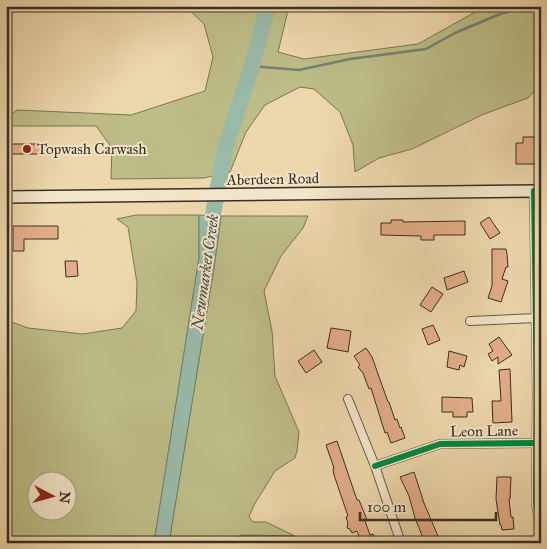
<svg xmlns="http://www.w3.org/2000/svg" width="547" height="549" viewBox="0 0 547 549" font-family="'IM FELL Great Primer',serif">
  <rect width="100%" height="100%" fill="#edd7ac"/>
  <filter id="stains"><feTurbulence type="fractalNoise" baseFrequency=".004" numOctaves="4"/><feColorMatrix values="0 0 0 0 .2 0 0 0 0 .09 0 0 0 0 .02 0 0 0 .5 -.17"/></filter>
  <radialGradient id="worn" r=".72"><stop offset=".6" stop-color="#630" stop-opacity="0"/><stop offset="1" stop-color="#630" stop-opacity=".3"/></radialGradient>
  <g fill="#bdbd87" stroke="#7a7656" fill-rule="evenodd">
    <path d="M185 6H289L278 52 304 59 418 44 477 11 488 6H541V85L528 98 484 114 412 149 379 158 355 172 353 145 340 112 314 89 300 87 265 105 246 132 230 172 204 178 111 179 112 148 96 126H11L6 122V118L17 110 131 115 205 91 213 57 204 24Z"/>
    <path d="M136 215H199V258L154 543H6V320L28 328 83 334 122 328 136 311 137 283 128 227 117 219ZM38 482H68V512H38Z"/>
    <path d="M221 216H308L303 228 281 256 264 291 272 331 275 376 299 432 297 451 295 458 275 471 254 505 249 517 253 522H266L295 536 242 535 225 543H169L214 268Z"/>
  </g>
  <g fill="#99baa9" stroke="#728274">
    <path d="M199 215 221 216 214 268 169 543H154L199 258Z"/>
    <path d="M242 535 295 536V543H225Z"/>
  </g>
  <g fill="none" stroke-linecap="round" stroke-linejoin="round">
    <path stroke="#728274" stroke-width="2.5" d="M252 66 299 70 350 59 426 49 455 33 500 14 530 6"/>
    <path stroke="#99baa9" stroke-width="16" d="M209 236 225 149 252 66 268 6"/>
  </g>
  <g fill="#e3ad89" stroke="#382e25">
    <path d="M523 137H541V164H516V143H523Z"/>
    <rect x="6" y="144" width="41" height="10"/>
    <path d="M489 217 500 233 490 239 480 223Z"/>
    <path d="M391 220H403V222L465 221V235H434V240H421V236L381 235V223H391Z"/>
    <path d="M13 226H58V239H24V251H13Z"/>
    <path d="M492 249H506L507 254 508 267H506L502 279 508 281 501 302 488 298 492 286Z"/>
    <path d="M65 261H77L78 276 66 277Z"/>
    <path d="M464 271 468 282 447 290 444 278Z"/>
    <path d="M432 287 443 294 431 312 420 305Z"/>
    <path d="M433 325 440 340 428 345 422 329Z"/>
    <path d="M331 328 351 331 348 352 327 348Z"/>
    <path d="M499 337 512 355 498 364V357L492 361 488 354 493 351 489 344Z"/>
    <path d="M366 348 372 357 388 402H389L395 420 397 419 400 428 401 427 405 438 391 443 387 432 385 433 371 388 369 389 363 373 358 367 360 365 354 356Z"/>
    <path d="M314 350 322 362 306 373 298 361Z"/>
    <path d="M449 351 467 356 464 367 460 365 459 370 447 367Z"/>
    <path d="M510 369 512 422 493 423 492 401H501L499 370Z"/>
    <path d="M442 397 472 398 473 412H467V417H453V412H442Z"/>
    <path d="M337 441 357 500H359L367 520 365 521 370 535 373 534 376 543H352L360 539 357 531 352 533 350 529 347 528 348 523 346 517 348 516 334 475 333 469 334 468 326 445Z"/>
    <path d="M414 472 424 503 441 543H425L415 518 409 496 400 477Z"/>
    <path d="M497 477H511L510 499H509L511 517H513L514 529 502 530 501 525H500L496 499Z"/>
  </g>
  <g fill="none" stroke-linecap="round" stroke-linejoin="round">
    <defs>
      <g id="minor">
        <path d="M534 191 537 393 536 503 541 530"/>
        <path d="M470 321 537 318"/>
        <path d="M348 399 375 466 401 543"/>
        <path d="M375 466 440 444 537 443"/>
      </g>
      <path id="secondary" d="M6 197 541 191"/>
    </defs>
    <use href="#minor" stroke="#655847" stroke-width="10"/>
    <use href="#secondary" stroke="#382e25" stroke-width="14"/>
    <use href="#minor" stroke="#f3e5c9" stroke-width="8"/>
    <use href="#secondary" stroke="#f3e5c9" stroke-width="11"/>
    <defs>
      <g id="cycleway">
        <path d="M534 191 537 393 536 503 541 530"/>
        <path d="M375 466 440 444 537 443"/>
      </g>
    </defs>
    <use href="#cycleway" stroke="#f3e5c9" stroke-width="9"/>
    <use href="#cycleway" stroke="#00873e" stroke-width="6"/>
  </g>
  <circle fill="#8f2418" stroke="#f3e5c9" stroke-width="2" cx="27" cy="149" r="5"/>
  <g text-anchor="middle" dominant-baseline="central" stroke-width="4" stroke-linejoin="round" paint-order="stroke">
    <g font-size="15" fill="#382e25" stroke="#f3e5c9" text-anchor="start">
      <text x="37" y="149">Topwash Carwash</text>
    </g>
    <g font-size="15" fill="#382e25" stroke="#f3e5c9">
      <text transform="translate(273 179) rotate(-1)">Aberdeen Road</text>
      <text transform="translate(484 431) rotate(-1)">Leon Lane</text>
    </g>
    <g font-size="16" font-style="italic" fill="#4b4a3f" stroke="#f3e5c9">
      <text transform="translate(205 272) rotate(-82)">Newmarket Creek</text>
    </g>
  </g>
  <rect width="547" height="549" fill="none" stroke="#edd7ac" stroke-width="25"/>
  <rect x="8" y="8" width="532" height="534" fill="none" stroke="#382e25" stroke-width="2.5"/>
  <rect x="12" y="12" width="522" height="524" fill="none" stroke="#382e25"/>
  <g transform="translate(52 496) rotate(96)"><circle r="24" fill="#f3e5c9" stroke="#a89c87"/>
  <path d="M0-4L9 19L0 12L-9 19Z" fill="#8f2418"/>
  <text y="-8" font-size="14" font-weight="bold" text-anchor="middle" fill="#382e25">N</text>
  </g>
  <path d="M360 512v8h136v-8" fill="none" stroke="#382e25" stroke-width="2.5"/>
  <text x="367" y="512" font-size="15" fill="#382e25" stroke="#f3e5c9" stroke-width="4" paint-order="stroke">100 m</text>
  <rect width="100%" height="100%" filter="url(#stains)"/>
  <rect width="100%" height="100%" fill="url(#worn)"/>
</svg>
